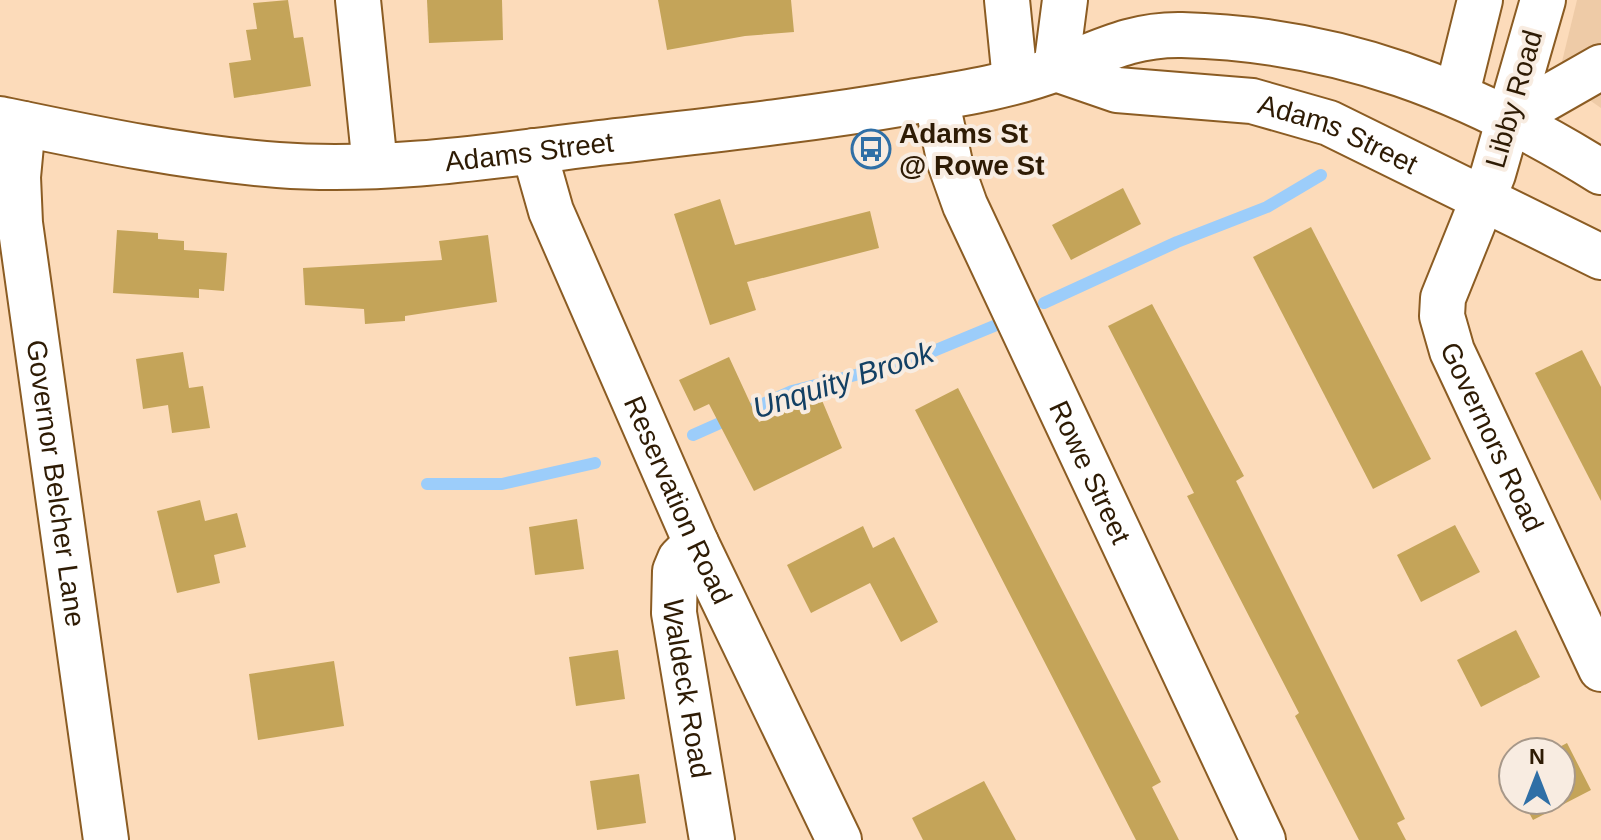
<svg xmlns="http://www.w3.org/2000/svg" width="1601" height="840" viewBox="0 0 1601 840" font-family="Arial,sans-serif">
  <rect width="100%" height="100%" fill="#fcdbba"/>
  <path fill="#eecba7" d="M1577 0H1601V108L1558 78Z"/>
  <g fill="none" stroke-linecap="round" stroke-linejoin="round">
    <g stroke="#9ccdfa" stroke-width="12">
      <path d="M1044 303 1177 242 1267 207 1321 175"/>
      <path d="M693 435 792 391 907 362 994 326"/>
      <path d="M427 484H502L595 463"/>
    </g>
  </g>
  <g fill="#c4a459">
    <path d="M288 0 294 38 303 37 311 86 234 98 229 63 251 60 246 30 257 29 253 3Z"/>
    <path d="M427 0H502L503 40 429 43Z"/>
    <path d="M658 0H791L794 32 745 36 667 50Z"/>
    <path d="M1123 188 1141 224 1071 260 1052 225Z"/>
    <path d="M720 199 735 245 870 211 879 248 747 282 756 310 710 325 674 214Z"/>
    <path d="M1311 227 1431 459 1373 489 1253 257Z"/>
    <path d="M117 230 158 233V239L184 241V250L227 253 224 291 199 289V298L113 293Z"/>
    <path d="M488 235 497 302 405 316V321L365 324 364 309 305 305 303 268 442 260 439 241Z"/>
    <path d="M1152 304 1244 476 1236 481 1405 819 1397 823 1406 840H1359L1295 716 1299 713 1187 496 1194 493 1108 326Z"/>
    <path d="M1582 350 1601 387V501L1535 373Z"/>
    <path d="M183 352 189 388 203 386 210 428 172 433 168 405 143 409 136 359Z"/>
    <path d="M729 357 759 422 821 398 842 448 754 491 709 404 694 411 679 380Z"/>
    <path d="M958 388 1161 782 1152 787 1179 840H1136L915 410Z"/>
    <path d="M200 500 205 521 237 513 246 547 214 555 220 583 177 593 157 511Z"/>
    <path d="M577 519 584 569 535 575 529 527Z"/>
    <path d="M1455 525 1480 572 1421 602 1397 555Z"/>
    <path d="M863 526 873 548 894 537 938 622 901 642 870 583 811 613 787 565Z"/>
    <path d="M1516 630 1540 677 1481 707 1457 660Z"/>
    <path d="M618 650 625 699 576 706 569 657Z"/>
    <path d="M334 661 344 726 258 740 249 674Z"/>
    <path d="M1567 743 1591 790 1533 820 1522 800H1561V752H1550Z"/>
    <path d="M639 774 646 823 597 830 590 781Z"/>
    <path d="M984 781 1016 840H923L912 818Z"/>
  </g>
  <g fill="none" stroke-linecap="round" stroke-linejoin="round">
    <defs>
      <g id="minor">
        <path d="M358 0 375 166"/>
        <path id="s1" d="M1543 0 1493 174 1443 298 1442 316 1452 351 1601 669"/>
        <path d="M1457 93 1480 0"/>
        <path id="s2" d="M936 98 950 163 965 205 1263 840"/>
        <path d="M1510 119 1601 67"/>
        <path id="s3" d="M23 124 18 177 20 223 106 840"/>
        <path id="s4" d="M534 151 551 211 696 543 839 840"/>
        <path id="s5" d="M696 543 680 559 675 571 674 613 712 840"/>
      </g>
      <g id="major">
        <path d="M1007 0 1015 80"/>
        <path id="s6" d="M1056 69 1117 90 1252 101 1329 123 1601 257"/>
        <path d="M1056 69 1065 0"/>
        <path id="s7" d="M0 119C91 138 185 158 278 165 384 173 494 156 599 143 703 131 807 120 911 102 959 94 1011 86 1056 69 1101 52 1132 34 1182 35 1340 39 1469 90 1601 172"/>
      </g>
    </defs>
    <use href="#minor" stroke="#8b5c23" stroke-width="48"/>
    <use href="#major" stroke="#8b5c23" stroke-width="48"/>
    <use href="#minor" stroke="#fff" stroke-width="44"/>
    <use href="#major" stroke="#fff" stroke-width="44"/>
  </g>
  <defs>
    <symbol id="bus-ring" viewBox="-11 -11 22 22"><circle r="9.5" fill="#f8ece1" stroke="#2f6fa6" stroke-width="1.5"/><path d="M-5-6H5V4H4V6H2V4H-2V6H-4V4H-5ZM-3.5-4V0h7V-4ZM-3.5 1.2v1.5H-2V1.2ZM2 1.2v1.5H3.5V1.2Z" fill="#2f6fa6"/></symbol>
  </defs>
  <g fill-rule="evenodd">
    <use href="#bus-ring" x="849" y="127" width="44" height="44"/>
  </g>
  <g text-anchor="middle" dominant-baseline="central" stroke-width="8" stroke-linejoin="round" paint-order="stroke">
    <g font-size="28" fill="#2e1b04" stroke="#f8ece1">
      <text transform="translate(1514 99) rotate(-74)">Libby Road</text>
      <text stroke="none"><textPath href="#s6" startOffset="292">Adams Street</textPath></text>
      <text stroke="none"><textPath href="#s7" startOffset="534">Adams Street</textPath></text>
      <text stroke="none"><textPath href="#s1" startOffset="464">Governors Road</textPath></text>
      <text stroke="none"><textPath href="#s2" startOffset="406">Rowe Street</textPath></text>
      <text stroke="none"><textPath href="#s3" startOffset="362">Governor Belcher Lane</textPath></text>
      <text stroke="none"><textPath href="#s4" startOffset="378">Reservation Road</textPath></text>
      <text stroke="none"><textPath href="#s5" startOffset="154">Waldeck Road</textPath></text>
    </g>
    <g font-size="28" font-weight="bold" fill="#2e1b04" stroke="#f8ece1" text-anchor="start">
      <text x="899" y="133">Adams St<tspan x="899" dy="32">@ Rowe St</tspan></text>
    </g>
    <g font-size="30" font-style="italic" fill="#134064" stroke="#f8ece1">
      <text transform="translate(843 380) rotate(-18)">Unquity Brook</text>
    </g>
  </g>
  <g transform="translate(1537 776)"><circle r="38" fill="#f8ece1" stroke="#a79889" stroke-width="2"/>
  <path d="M0-6L14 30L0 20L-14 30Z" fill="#2f6fa6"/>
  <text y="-12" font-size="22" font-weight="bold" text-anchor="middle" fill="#2e1b04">N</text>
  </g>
</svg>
